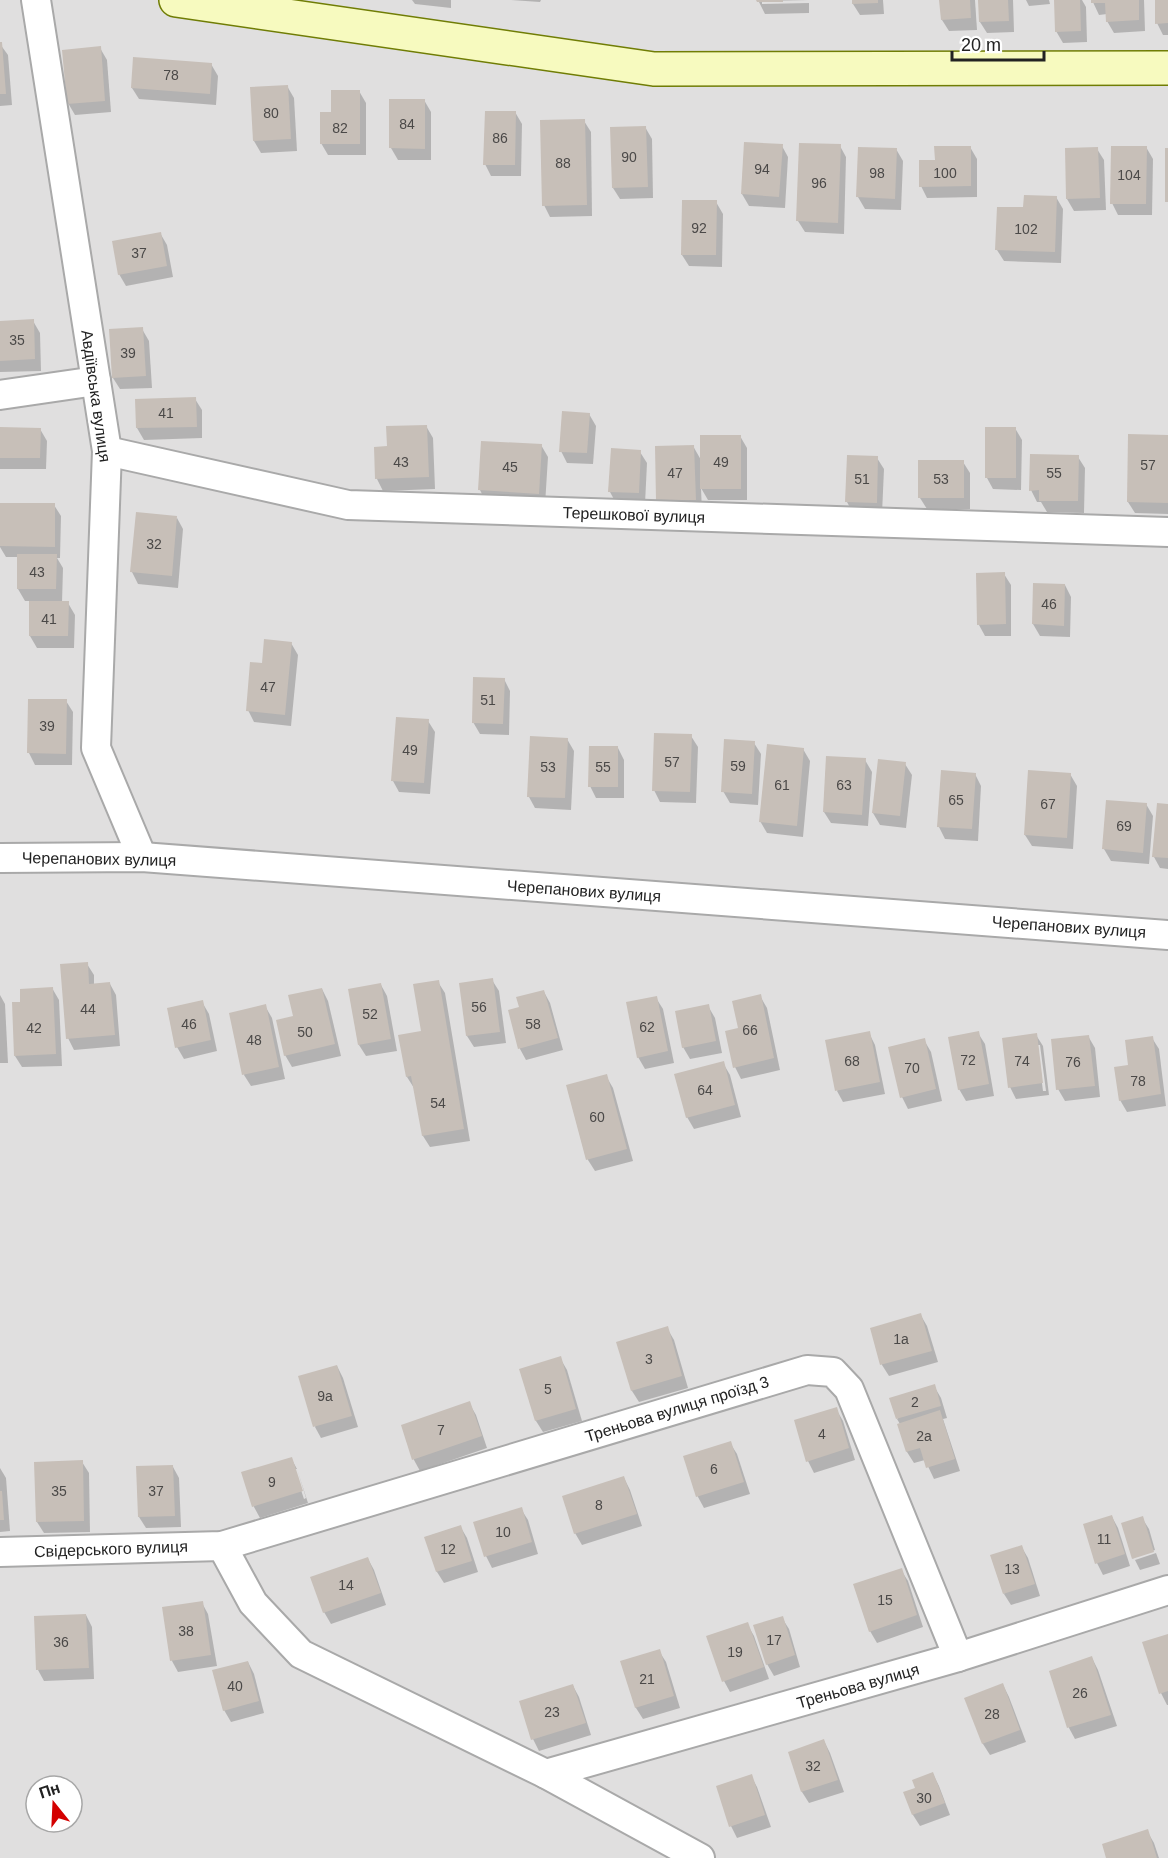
<svg xmlns="http://www.w3.org/2000/svg" width="1168" height="1858" viewBox="0 0 1168 1858" font-family="Arial,sans-serif">
  <rect width="100%" height="100%" fill="#f2efe9"/>
  <path fill="#e0dfdf" fill-rule="evenodd" d="M0 0H1168V1858H0ZM36 1786H72V1822H36Z"/>
  <g fill="#0003" fill-rule="evenodd">
    <path d="M412 0H451V8L415 4Z"/>
    <path d="M511 0H541L540 2Z"/>
    <path d="M758 0H809L762 1V4L809 3V13L765 14Z"/>
    <path d="M853 0H883L884 14 860 15 853 4Z"/>
    <path d="M941 0H975L977 30 949 31 942 20Z"/>
    <path d="M979 0H1013L1014 32 987 33 980 22Z"/>
    <path d="M1026 0H1049L1050 4 1029 6Z"/>
    <path d="M1055 0H1082L1086 7 1087 42 1063 43 1056 31Z"/>
    <path d="M1092 0H1144L1145 31 1114 33 1107 21V14L1099 15Z"/>
    <path d="M1156 0H1168V35H1163L1157 23Z"/>
    <path d="M0 44 8 55 12 105 0 106Z"/>
    <path d="M100 48 107 60 111 112 75 115 68 103Z"/>
    <path d="M211 64 218 76 216 105 139 99 132 88Z"/>
    <path d="M287 86 294 98 297 151 261 153 254 141 252 88Z"/>
    <path d="M359 91 366 103V155H328L321 143 332 113Z"/>
    <path d="M391 100H424L431 112V160H398L391 148Z"/>
    <path d="M515 112 522 124 521 176H491L485 164Z"/>
    <path d="M584 121 591 132 592 216 550 217 544 205Z"/>
    <path d="M645 127 652 139 653 198 620 199 613 188Z"/>
    <path d="M782 146 788 157 785 208 749 206 742 194Z"/>
    <path d="M840 146 846 157 844 234 805 232 798 221Z"/>
    <path d="M970 147 977 159V197L927 198 921 186 936 161Z"/>
    <path d="M1146 147 1153 159 1152 215H1118L1112 203Z"/>
    <path d="M896 149 903 161 901 210 865 209 858 197Z"/>
    <path d="M1097 149 1104 160 1106 210 1074 211 1067 199Z"/>
    <path d="M1056 197 1063 209 1061 263 1004 261 997 250 1025 209Z"/>
    <path d="M716 202 723 214 722 267 689 266 682 255Z"/>
    <path d="M160 233 167 245 173 277 126 286 119 274Z"/>
    <path d="M33 321 40 333 41 371 0 372V322Z"/>
    <path d="M142 329 149 341 152 388 120 389 113 378Z"/>
    <path d="M195 399 202 410V438L144 440 137 428Z"/>
    <path d="M589 414 596 426 593 464 567 463 561 451Z"/>
    <path d="M426 426 433 438 435 489 383 491 377 479 376 448H388Z"/>
    <path d="M1015 428 1022 440 1021 490 993 489 987 478Z"/>
    <path d="M0 429H40L47 441 46 469H0Z"/>
    <path d="M740 436 747 448V500H708L701 488 702 512 658 501 693 446 701 460Z"/>
    <path d="M1168 437V514L1135 513 1128 502Z"/>
    <path d="M541 445 548 457 545 505 486 502 480 490Z"/>
    <path d="M640 452 647 463 645 504 616 503 610 492Z"/>
    <path d="M1078 457 1085 468 1084 513 1047 512 1041 502H1037L1031 490Z"/>
    <path d="M877 458 884 469 882 514 853 513 847 502Z"/>
    <path d="M963 462 970 473V509H927L920 498Z"/>
    <path d="M0 504 54 505 61 516 60 558H57L63 568 62 603H68L75 615 74 648H37L30 636V601H25L18 589V557H6L0 547Z"/>
    <path d="M177 518 183 529 178 588 138 584 132 572Z"/>
    <path d="M1004 574 1011 585V636H985L979 625Z"/>
    <path d="M1035 584 1065 585 1071 597 1070 637 1040 636 1033 624Z"/>
    <path d="M291 643 298 655 291 726 254 722 248 710 263 665Z"/>
    <path d="M504 679 510 691 509 735 480 734 473 722Z"/>
    <path d="M29 700 66 701 73 712 72 765H35L29 753Z"/>
    <path d="M428 721 435 732 430 794 399 792 393 781Z"/>
    <path d="M691 736 698 747 696 803 660 802 654 790Z"/>
    <path d="M567 739 574 751 571 810 535 808 529 797Z"/>
    <path d="M754 743 761 754 758 805 730 803 723 791Z"/>
    <path d="M618 748 624 760V798H596L590 786Z"/>
    <path d="M803 749 810 761 803 837 767 833 760 821Z"/>
    <path d="M865 760 872 772 868 826 831 823 824 812Z"/>
    <path d="M905 764 912 775 906 828 880 825 873 813Z"/>
    <path d="M942 772 975 774 981 786 978 841 945 839 939 827Z"/>
    <path d="M1070 774 1077 786 1073 849 1032 846 1025 835Z"/>
    <path d="M1146 804 1153 816 1149 864 1111 861 1104 849Z"/>
    <path d="M1168 805V869L1160 868 1154 857Z"/>
    <path d="M87 964 94 975V985L110 984 116 995 120 1046 74 1050 68 1038Z"/>
    <path d="M492 980 499 991 506 1043 474 1047 467 1036Z"/>
    <path d="M438 982 445 993 470 1141 430 1147 423 1136 414 1088 407 1077Z"/>
    <path d="M381 985 387 996 397 1051 366 1056 359 1045Z"/>
    <path d="M52 988 59 1000 62 1066 22 1067 15 1056 22 1003Z"/>
    <path d="M322 989 328 1001 341 1056 292 1067 285 1055 295 1017Z"/>
    <path d="M544 992 550 1003 563 1050 526 1060 520 1049 510 1011 521 1008Z"/>
    <path d="M0 995 5 1004 8 1063H0Z"/>
    <path d="M760 996 767 1008 780 1070 741 1079 735 1067 740 1029Z"/>
    <path d="M656 998 663 1009 674 1063 645 1069 638 1057Z"/>
    <path d="M202 1002 209 1014 217 1051 184 1059 177 1047Z"/>
    <path d="M265 1006 272 1018 285 1079 251 1086 244 1075Z"/>
    <path d="M708 1006 715 1018 722 1053 690 1059 683 1047Z"/>
    <path d="M869 1033 875 1045 885 1094 843 1102 837 1091Z"/>
    <path d="M978 1033 985 1044 994 1096 966 1101 959 1089Z"/>
    <path d="M1036 1035 1043 1046 1049 1095 1016 1099 1010 1087ZM1037 1045H1040L1046 1091H1043Z"/>
    <path d="M1088 1036 1095 1048 1100 1097 1065 1101 1058 1089Z"/>
    <path d="M1152 1038 1159 1049 1166 1106 1127 1112 1120 1100 1130 1067Z"/>
    <path d="M924 1040 931 1052 942 1101 908 1109 902 1097Z"/>
    <path d="M723 1063 730 1075 741 1117 694 1129 687 1117Z"/>
    <path d="M606 1076 613 1088 633 1161 595 1171 588 1160 568 1087Z"/>
    <path d="M920 1314 927 1326 938 1362 889 1376 882 1365 872 1329Z"/>
    <path d="M667 1328 674 1340 688 1388 639 1402 632 1391 618 1343Z"/>
    <path d="M560 1358 567 1370 582 1421 543 1432 536 1421 521 1370Z"/>
    <path d="M337 1366 343 1378 358 1427 321 1438 315 1427Z"/>
    <path d="M934 1386 941 1398 947 1418 943 1419 960 1471 934 1479 925 1460 914 1463 907 1452 899 1425 900 1424 897 1419Z"/>
    <path d="M469 1403 476 1415 487 1448 420 1471 414 1460 403 1426Z"/>
    <path d="M836 1409 843 1421 855 1460 814 1473 808 1461Z"/>
    <path d="M730 1443 737 1454 750 1494 704 1508 698 1497 685 1457Z"/>
    <path d="M291 1458 297 1469H294L304 1499 306 1498 297 1469 308 1503 260 1518 254 1507 243 1473Z"/>
    <path d="M82 1462 89 1473 90 1532 44 1533 37 1522Z"/>
    <path d="M173 1467 179 1478 181 1527 146 1528 139 1517Z"/>
    <path d="M0 1468 6 1478 10 1531 0 1532Z"/>
    <path d="M624 1478 630 1490 642 1526 582 1545 575 1533Z"/>
    <path d="M521 1509 528 1520 538 1554 492 1568 486 1556Z"/>
    <path d="M1112 1517 1118 1528 1130 1566 1103 1575 1097 1563Z"/>
    <path d="M1142 1518 1149 1529 1155 1550 1134 1557V1559L1123 1524Z"/>
    <path d="M460 1526 467 1538 478 1572 444 1583 437 1572 426 1537Z"/>
    <path d="M1021 1546 1028 1558 1040 1596 1011 1605 1004 1594Z"/>
    <path d="M1156 1553 1160 1564 1140 1570 1135 1560Z"/>
    <path d="M368 1559 374 1570 386 1605 331 1624 324 1612Z"/>
    <path d="M901 1570 908 1581 923 1627 877 1643 870 1631Z"/>
    <path d="M202 1603 208 1614 217 1666 178 1672 172 1661 163 1609Z"/>
    <path d="M86 1615 92 1627 94 1679 44 1681 38 1670Z"/>
    <path d="M782 1618 789 1629 800 1667 774 1676 767 1664Z"/>
    <path d="M747 1624 754 1636 769 1679 730 1692 724 1681Z"/>
    <path d="M1168 1636V1705H1167L1161 1693 1144 1643Z"/>
    <path d="M659 1651 666 1662 680 1708 643 1719 636 1708 622 1662Z"/>
    <path d="M1092 1658 1098 1670 1117 1726 1075 1739 1069 1728 1050 1672Z"/>
    <path d="M248 1662 254 1674 264 1713 231 1722 224 1710Z"/>
    <path d="M1003 1685 1009 1697 1026 1742 990 1755 983 1744 966 1698Z"/>
    <path d="M573 1686 579 1697 591 1735 539 1751 533 1739Z"/>
    <path d="M824 1741 830 1753 844 1792 809 1803 802 1792 790 1753Z"/>
    <path d="M933 1774 939 1786 950 1815 920 1826 913 1815 917 1789Z"/>
    <path d="M751 1776 757 1787 771 1827 737 1838 731 1826Z"/>
    <path d="M1147 1831 1154 1843 1159 1858H1108Z"/>
  </g>
  <g fill="#c7bfb8">
    <path d="M756 0H783V2H757Z"/>
    <path d="M852 0H878V3L852 4Z"/>
    <path d="M939 0H970L971 18 941 20Z"/>
    <path d="M978 0H1008L1009 21 979 22Z"/>
    <path d="M1054 0H1080L1081 31 1055 32Z"/>
    <path d="M1091 0H1139V20L1106 22 1105 3H1091Z"/>
    <path d="M1155 0H1168V23L1155 24Z"/>
    <path d="M0 42H2L6 94H0Z"/>
    <path d="M101 46 105 101 67 104 62 50Z"/>
    <path d="M133 57 212 63 210 94 131 88Z"/>
    <path d="M288 85 291 139 253 141 250 87Z"/>
    <path d="M331 90H360V144H320V112H331Z"/>
    <path d="M389 99H425V149L389 148Z"/>
    <path d="M485 111H516L515 165H483Z"/>
    <path d="M585 119 587 205 542 206 540 120Z"/>
    <path d="M646 126 648 187 612 188 610 127Z"/>
    <path d="M744 142 783 144 779 197 741 194Z"/>
    <path d="M799 143 841 144 838 223 796 221Z"/>
    <path d="M934 146H971V186L919 187V160H935Z"/>
    <path d="M1111 146H1147L1146 204H1110Z"/>
    <path d="M858 147 897 148 895 199 856 197Z"/>
    <path d="M1098 147 1100 198 1066 199 1065 148Z"/>
    <rect x="1165" y="148" width="3" height="54"/>
    <path d="M1024 195 1057 196 1055 252 995 250 997 207H1023Z"/>
    <path d="M682 200H717L716 255H681Z"/>
    <path d="M161 232 167 266 118 275 112 241Z"/>
    <path d="M34 319 35 359 0 361V321Z"/>
    <path d="M143 327 146 376 112 378 109 329Z"/>
    <path d="M196 397 197 427 136 428 135 399Z"/>
    <path d="M562 411 590 413 587 453 559 452Z"/>
    <path d="M427 425 429 477 375 479 374 447 387 446 386 426Z"/>
    <path d="M0 427 41 428 40 458H0Z"/>
    <rect x="985" y="427" width="31" height="51"/>
    <path d="M1128 434 1168 435V503L1127 502Z"/>
    <rect x="700" y="435" width="41" height="54"/>
    <path d="M481 441 542 444 539 494 478 490Z"/>
    <path d="M694 445 696 500 656 501 655 446Z"/>
    <path d="M611 448 641 450 639 493 608 492Z"/>
    <path d="M1030 454 1079 455 1078 501H1039V490L1029 491Z"/>
    <path d="M847 455 878 456 877 503 845 502Z"/>
    <rect x="918" y="460" width="46" height="38"/>
    <path d="M0 503H55V547L0 546Z"/>
    <path d="M136 512 177 516 172 576 130 572Z"/>
    <path d="M17 554H57L56 589H17Z"/>
    <path d="M1005 572 1006 624 977 625 976 573Z"/>
    <path d="M1033 583 1065 584 1064 626 1032 624Z"/>
    <path d="M29 601H69L68 636H29Z"/>
    <path d="M264 639 292 642 285 715 246 711 250 662 262 663Z"/>
    <path d="M473 677 505 678 503 724 472 723Z"/>
    <path d="M28 699H67L66 754 27 753Z"/>
    <path d="M396 717 429 719 424 783 391 781Z"/>
    <path d="M654 733 692 734 690 792 652 791Z"/>
    <path d="M530 736 568 738 565 798 527 797Z"/>
    <path d="M724 739 755 741 752 794 721 792Z"/>
    <path d="M767 744 804 748 797 826 759 822Z"/>
    <path d="M589 746H618V787H588Z"/>
    <path d="M826 756 866 758 862 815 823 812Z"/>
    <path d="M878 759 906 762 900 816 872 813Z"/>
    <path d="M941 770 976 773 972 829 937 827Z"/>
    <path d="M1028 770 1071 773 1067 838 1024 835Z"/>
    <path d="M1106 800 1147 803 1143 853 1102 849Z"/>
    <path d="M1157 803 1168 804V858L1152 857Z"/>
    <path d="M88 962 89 984 110 982 115 1035 66 1039 60 964Z"/>
    <path d="M493 978 500 1032 466 1036 459 983Z"/>
    <path d="M439 980 464 1129 422 1136 411 1076 406 1077 398 1035 421 1031 413 984Z"/>
    <path d="M381 983 391 1039 358 1045 348 989Z"/>
    <path d="M53 987 56 1054 14 1056 12 1002H20V989Z"/>
    <path d="M322 988 335 1044 284 1056 276 1020 293 1016 288 995Z"/>
    <path d="M544 990 558 1038 518 1049 508 1010 519 1007 516 997Z"/>
    <path d="M761 994 774 1058 733 1068 725 1031 738 1028 732 1001Z"/>
    <path d="M657 996 668 1051 637 1058 626 1002Z"/>
    <path d="M203 1000 211 1040 175 1048 167 1008Z"/>
    <path d="M266 1004 279 1067 242 1075 229 1013Z"/>
    <path d="M709 1004 716 1041 682 1048 675 1011Z"/>
    <path d="M870 1031 880 1082 835 1091 825 1040Z"/>
    <path d="M979 1031 989 1084 958 1090 948 1037Z"/>
    <path d="M1037 1033 1043 1083 1008 1088 1002 1038Z"/>
    <path d="M1089 1035 1095 1086 1056 1090 1051 1039Z"/>
    <path d="M1153 1036 1161 1094 1119 1101 1114 1067 1128 1065 1125 1040Z"/>
    <path d="M925 1038 936 1089 900 1098 888 1047Z"/>
    <path d="M724 1061 735 1105 686 1118 674 1074Z"/>
    <path d="M607 1074 627 1149 586 1160 566 1085Z"/>
    <path d="M921 1313 932 1351 880 1365 870 1328Z"/>
    <path d="M668 1326 682 1376 631 1391 616 1342Z"/>
    <path d="M561 1356 576 1409 535 1421 519 1369Z"/>
    <path d="M337 1365 352 1416 313 1427 298 1376Z"/>
    <path d="M935 1384 941 1406 896 1419 889 1398Z"/>
    <path d="M470 1401 482 1436 412 1460 401 1425Z"/>
    <path d="M837 1407 849 1448 806 1462 794 1420Z"/>
    <path d="M940 1410 955 1459 926 1468 920 1448 906 1452 897 1424Z"/>
    <path d="M731 1441 744 1482 696 1497 683 1456Z"/>
    <path d="M292 1457 303 1491 252 1507 241 1472Z"/>
    <path d="M83 1460 84 1521 36 1522 34 1462Z"/>
    <path d="M173 1465 175 1516 138 1517 136 1466Z"/>
    <path d="M624 1476 637 1514 574 1534 562 1496Z"/>
    <path d="M0 1491H2L4 1520H0Z"/>
    <path d="M522 1507 532 1542 484 1557 473 1522Z"/>
    <path d="M1112 1515 1125 1554 1095 1564 1083 1524Z"/>
    <path d="M1143 1516 1154 1552 1132 1559 1121 1523Z"/>
    <path d="M461 1525 472 1561 436 1572 424 1537Z"/>
    <path d="M1022 1545 1035 1584 1003 1594 990 1555Z"/>
    <path d="M368 1557 381 1593 323 1613 310 1577Z"/>
    <path d="M902 1568 917 1615 869 1632 853 1584Z"/>
    <path d="M203 1601 211 1655 170 1661 162 1607Z"/>
    <path d="M86 1614 89 1668 36 1670 34 1616Z"/>
    <path d="M783 1616 795 1655 766 1665 753 1625Z"/>
    <path d="M748 1622 764 1667 722 1682 706 1636Z"/>
    <path d="M1168 1634V1691L1159 1694 1142 1642Z"/>
    <path d="M660 1649 674 1696 635 1708 620 1661Z"/>
    <path d="M1092 1656 1111 1715 1067 1728 1049 1671Z"/>
    <path d="M248 1661 259 1701 223 1711 212 1670Z"/>
    <path d="M1003 1683 1020 1730 982 1744 964 1698Z"/>
    <path d="M573 1684 586 1723 531 1740 519 1701Z"/>
    <path d="M824 1739 838 1780 801 1792 788 1752Z"/>
    <path d="M933 1772 945 1803 912 1815 903 1792 915 1788 912 1780Z"/>
    <path d="M752 1774 765 1815 729 1827 716 1786Z"/>
    <path d="M1148 1829 1157 1858H1106L1102 1844Z"/>
  </g>
  <g fill="none" stroke-linecap="round" stroke-linejoin="round">
    <defs>
      <g id="street">
        <path d="M36 0 107 451 96 748 142 857"/>
        <path d="M0 395 96 381"/>
        <path d="M107 451 348 505 1168 532"/>
        <path d="M0 858 142 857 1168 935"/>
        <path d="M222 1546 253 1603 301 1654 546 1774 700 1858"/>
        <path d="M0 1552 222 1546 807 1370 833 1372 849 1389 958 1657"/>
        <path d="M546 1774 958 1657 1168 1590"/>
      </g>
      <path id="secondary" d="M176 0 654 69 1168 68"/>
    </defs>
    <use href="#street" stroke="#a9a9a9" stroke-width="32"/>
    <use href="#secondary" stroke="#707d05" stroke-width="36"/>
    <use href="#street" stroke="#fff" stroke-width="28"/>
    <use href="#secondary" stroke="#f7fabf" stroke-width="33"/>
  </g>
  <g text-anchor="middle" dominant-baseline="central" stroke-width="4.5" stroke-linejoin="round" paint-order="stroke">
    <g font-size="14" fill="#4b4948">
      <text x="171" y="75">78</text>
      <text x="271" y="113">80</text>
      <text x="407" y="124">84</text>
      <text x="340" y="128">82</text>
      <text x="500" y="138">86</text>
      <text x="629" y="157">90</text>
      <text x="563" y="163">88</text>
      <text x="762" y="169">94</text>
      <text x="877" y="173">98</text>
      <text x="945" y="173">100</text>
      <text x="1129" y="175">104</text>
      <text x="819" y="183">96</text>
      <text x="699" y="228">92</text>
      <text x="1026" y="229">102</text>
      <text x="139" y="253">37</text>
      <text x="17" y="340">35</text>
      <text x="128" y="353">39</text>
      <text x="166" y="413">41</text>
      <text x="401" y="462">43</text>
      <text x="721" y="462">49</text>
      <text x="1148" y="465">57</text>
      <text x="510" y="467">45</text>
      <text x="675" y="473">47</text>
      <text x="1054" y="473">55</text>
      <text x="862" y="479">51</text>
      <text x="941" y="479">53</text>
      <text x="154" y="544">32</text>
      <text x="37" y="572">43</text>
      <text x="1049" y="604">46</text>
      <text x="49" y="619">41</text>
      <text x="268" y="687">47</text>
      <text x="488" y="700">51</text>
      <text x="47" y="726">39</text>
      <text x="410" y="750">49</text>
      <text x="672" y="762">57</text>
      <text x="738" y="766">59</text>
      <text x="548" y="767">53</text>
      <text x="603" y="767">55</text>
      <text x="782" y="785">61</text>
      <text x="844" y="785">63</text>
      <text x="956" y="800">65</text>
      <text x="1048" y="804">67</text>
      <text x="1124" y="826">69</text>
      <text x="479" y="1007">56</text>
      <text x="88" y="1009">44</text>
      <text x="370" y="1014">52</text>
      <text x="189" y="1024">46</text>
      <text x="533" y="1024">58</text>
      <text x="647" y="1027">62</text>
      <text x="34" y="1028">42</text>
      <text x="750" y="1030">66</text>
      <text x="305" y="1032">50</text>
      <text x="254" y="1040">48</text>
      <text x="968" y="1060">72</text>
      <text x="852" y="1061">68</text>
      <text x="1022" y="1061">74</text>
      <text x="1073" y="1062">76</text>
      <text x="912" y="1068">70</text>
      <text x="1138" y="1081">78</text>
      <text x="705" y="1090">64</text>
      <text x="438" y="1103">54</text>
      <text x="597" y="1117">60</text>
      <text x="901" y="1339">1а</text>
      <text x="649" y="1359">3</text>
      <text x="548" y="1389">5</text>
      <text x="325" y="1396">9а</text>
      <text x="915" y="1402">2</text>
      <text x="441" y="1430">7</text>
      <text x="822" y="1434">4</text>
      <text x="924" y="1436">2а</text>
      <text x="714" y="1469">6</text>
      <text x="272" y="1482">9</text>
      <text x="59" y="1491">35</text>
      <text x="156" y="1491">37</text>
      <text x="599" y="1505">8</text>
      <text x="503" y="1532">10</text>
      <text x="1104" y="1539">11</text>
      <text x="448" y="1549">12</text>
      <text x="1012" y="1569">13</text>
      <text x="346" y="1585">14</text>
      <text x="885" y="1600">15</text>
      <text x="186" y="1631">38</text>
      <text x="774" y="1640">17</text>
      <text x="61" y="1642">36</text>
      <text x="735" y="1652">19</text>
      <text x="647" y="1679">21</text>
      <text x="235" y="1686">40</text>
      <text x="1080" y="1693">26</text>
      <text x="552" y="1712">23</text>
      <text x="992" y="1714">28</text>
      <text x="813" y="1766">32</text>
      <text x="924" y="1798">30</text>
    </g>
    <g font-size="16" fill="#222" stroke="#fff">
      <text transform="translate(96 396) rotate(82)">Авдіївська вулиця</text>
      <text transform="translate(634 515) rotate(2)">Терешкової вулиця</text>
      <text transform="translate(99 859) rotate(1)">Черепанових вулиця</text>
      <text transform="translate(584 891) rotate(4)">Черепанових вулиця</text>
      <text transform="translate(1069 927) rotate(4)">Черепанових вулиця</text>
      <text transform="translate(677 1409) rotate(-17)">Треньова вулиця проїзд 3</text>
      <text transform="translate(111 1549) rotate(-2)">Свiдерського вулиця</text>
      <text transform="translate(858 1686) rotate(-16)">Треньова вулиця</text>
    </g>
  </g>
  <g transform="translate(54 1804) rotate(342)"><circle r="28" fill="#ffffff" stroke="#a7a7a7" stroke-width="1.5"/>
  <path d="M0-4.5L10 22L0 15L-10 22Z" fill="#d40000"/>
  <text y="-9" font-size="16" font-weight="bold" text-anchor="middle" fill="#222222">Пн</text>
  </g>
  <path d="M952 51v9h92v-9" fill="none" stroke="#222222" stroke-width="3"/>
  <text x="961" y="51" font-size="18" fill="#222222" stroke="#ffffff" stroke-width="4.5" paint-order="stroke">20 m</text>
</svg>
